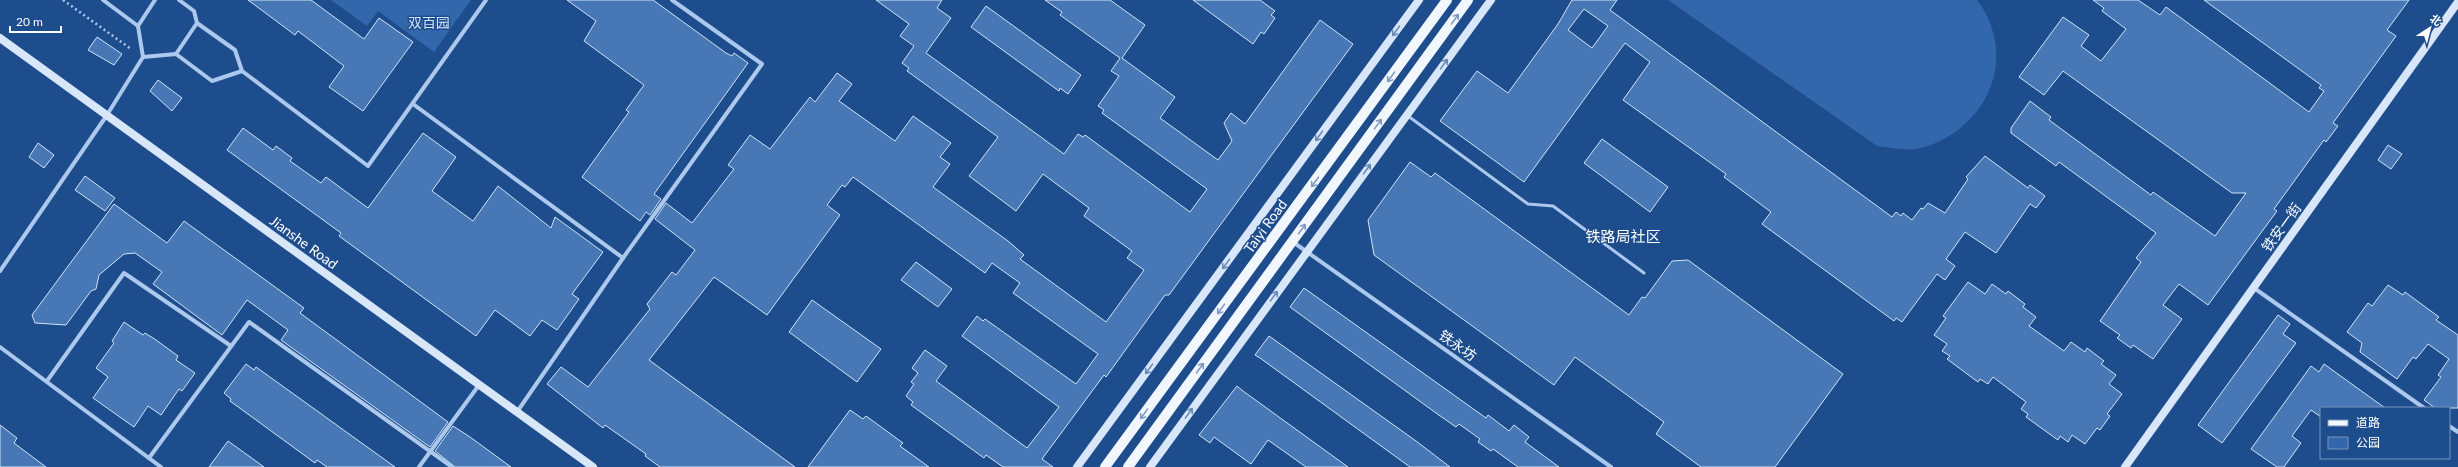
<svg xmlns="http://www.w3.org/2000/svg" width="2458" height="467" viewBox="0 0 2458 467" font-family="Lato,'Noto Sans SC',sans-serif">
  <rect width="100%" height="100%" fill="#1e4d8d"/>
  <g fill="#3267ab">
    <path d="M331 0H471L434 52 378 11 367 26Z"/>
    <path d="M1668 0H1977C2021 59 1985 133 1917 149 1905 151 1889 147 1877 146Z"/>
  </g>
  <g fill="#4777b5" stroke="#d1e3f9" fill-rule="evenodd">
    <path d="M248 0H311L364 39 379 18 413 42 363 111 329 87 344 66 298 31 295 35Z"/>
    <path d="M567 0H653L726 53 732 56 734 53 748 63 654 194 661 199 650 215 646 212 640 221 582 177 629 112 626 110 644 85 584 41 596 21Z"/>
    <path d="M876 0H942L937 8 951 18 926 53 1064 154 1078 134 1083 137 1085 135 1190 212 1207 189 1102 113 1104 110 1098 106 1119 76 1111 71 1120 58 1060 15 1062 12 1045 0H1110L1145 25 1122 58 1175 97 1160 118 1218 160 1232 141 1224 123 1231 113 1245 124 1320 20 1353 44 1169 295H1165L1106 377 1104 375 1042 459 1053 467H1003L986 455 984 458 911 405 913 402 906 396 914 384 911 382 918 373 912 368 925 350 947 366 936 381 1027 448 1059 407 962 336 977 316 983 321 985 319 1076 384 1098 354 1013 293 1020 283 992 263 985 273 853 177 845 187 842 185 827 205 840 215 767 315 714 277 649 360 795 467H660L645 456 646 454 605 425 603 428 547 384 561 367 588 387 650 309 647 304 672 272 676 275 695 250 655 219 666 203 692 223 734 169 728 165 750 135 770 149 810 97 815 102 837 73 852 84 839 101 895 141 913 116 951 143 940 157 950 164 933 187 1008 241 1024 255 1020 259 1106 322 1144 270 1127 258 1132 251 1084 216 1089 208 1043 174 1016 211 969 176 998 137 907 71 909 68 902 63 914 46 900 36 909 24Z"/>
    <path d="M1193 0H1260L1275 11 1271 15 1275 18 1264 34 1261 32 1253 44Z"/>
    <path d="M1572 0H1617L1610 10 1892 217 1896 212 1901 216 1903 213 1912 220 1921 208 1923 209 1928 203 1945 213 1968 179 1966 177 1985 156 2028 188 2030 185 2045 196 2036 208 2030 204 1996 253 1965 232 1946 259 1955 266 1945 280 1937 274 1902 322 1896 318 1894 321 1762 224 1771 212 1724 177 1726 174 1623 100 1650 62 1625 43 1524 182 1440 121 1477 71 1508 93 1558 24ZM1584 9 1608 26 1592 48 1568 30Z"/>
    <path d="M2093 0H2138L2160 15 2166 7 2309 112 2324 91 2319 88 2321 85 2204 0H2409L2387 30 2396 36 2333 123 2338 126 2326 142 2324 140 2274 209 2277 211 2208 305 2179 284 2163 305 2182 319 2153 359 2133 345 2131 348 2117 338 2120 335 2100 321 2141 262 2136 258 2156 233 2059 162 2056 166 2011 133V128L2030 101 2051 117 2049 120 2151 195 2153 192 2215 236 2246 193H2232L2063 71 2044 95 2019 77 2063 17 2089 35 2081 46 2101 61 2126 29 2102 11 2104 8Z"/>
    <path d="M986 6 1081 75 1068 94 1060 88 1059 91 971 27Z"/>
    <path d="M97 37 122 54 114 65 88 50Z"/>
    <path d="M158 80 182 98 172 111 150 91Z"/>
    <path d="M243 128 273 150 276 146 292 158 290 161 321 183 326 177 368 208 423 133 456 157 432 191 473 221 498 186 551 228 555 217 603 252 572 294 579 299 557 330 542 320 530 336 495 310 476 336 339 236 341 233 227 150Z"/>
    <path d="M1602 139 1668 187 1650 212 1584 163Z"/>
    <path d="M38 143 54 155 44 168 29 157Z"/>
    <path d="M2388 145 2402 154 2391 169 2378 160Z"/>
    <path d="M1410 162 1431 177 1435 173 1629 315 1642 297 1645 298 1672 261 1688 260 1843 374 1775 467H1701L1656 434 1664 422 1575 357 1554 385 1374 255 1368 220Z"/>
    <path d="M85 176 115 198 105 211 75 190Z"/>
    <path d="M114 204 167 243 184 221 304 308 300 313 448 422 430 447 281 340 288 330 247 300 222 335 153 284 162 272 135 253 124 254 99 275 96 289 91 291 66 325 35 323 32 315Z"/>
    <path d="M916 262 952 289 938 307 901 280Z"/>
    <path d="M1968 282 1985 294 1992 284 2006 294 2008 291 2025 304 2023 307 2036 317 2029 326 2064 351 2071 342 2085 352 2087 348 2104 361 2101 364 2116 375 2109 384 2122 394 2107 414 2110 416 2100 430 2097 428 2085 444 2072 435 2068 442 2060 436 2058 440 2026 417 2028 414 2021 409 2026 402 1993 377 1988 384 1980 379 1978 382 1947 359 1950 356 1942 351 1947 344 1934 335 1946 318 1943 316Z"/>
    <path d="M2388 285 2403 295 2405 292 2439 317 2436 320 2458 335V408H2435L2424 400 2441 377 2438 375 2449 359 2428 344 2416 359 2413 357 2397 379 2360 352 2362 343 2347 332 2368 303 2372 306Z"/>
    <path d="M1304 288 1486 418 1488 415 1509 431 1514 425 1529 437 1525 442 1559 467H1518L1493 449 1491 451 1478 442 1480 439 1459 424 1456 427 1436 413 1290 307Z"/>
    <path d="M812 300 881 349 857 382 789 332Z"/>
    <path d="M2278 315 2290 324 2283 334 2296 343 2222 443 2198 425Z"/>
    <path d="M124 322 143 335 145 333 156 340 178 356 176 360 195 373 182 391 179 389 161 415 148 406 134 427 93 398 108 377 96 368 114 343 112 341Z"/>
    <path d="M1269 336 1416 441 1450 467H1410L1260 358 1255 355Z"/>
    <path d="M246 364 254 370 256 367 395 467H327L317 460 315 463 230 401 231 399 224 393Z"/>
    <path d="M2324 364 2385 408H2321V417L2311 410 2292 436 2301 443 2284 467H2277L2251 449 2311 366 2319 372Z"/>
    <path d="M1237 386 1243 391 1348 467H1306L1268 440 1251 464 1214 437 1210 443 1199 435Z"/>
    <path d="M850 410 863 419 866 416 903 443 900 446 929 467H808Z"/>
    <path d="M0 425 17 438 14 443 46 467H0Z"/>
    <path d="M453 426 470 437 511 467H455L435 451Z"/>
    <path d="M228 441 264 467H209Z"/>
  </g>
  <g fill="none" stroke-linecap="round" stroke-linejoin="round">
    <path stroke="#acc8ec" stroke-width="2.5" stroke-dasharray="2 3" stroke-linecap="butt" d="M63 0 131 49"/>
    <path stroke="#acc8ec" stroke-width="3" d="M1408 116 1528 204 1553 206 1644 273"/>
    <g stroke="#acc8ec" stroke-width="4">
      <path d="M179 0 194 11 197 23 235 50 242 71"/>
      <path d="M138 26 155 0"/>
      <path d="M176 54 197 23"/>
      <path d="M143 57 176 54 212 81 242 71 368 166 486 0"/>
      <path d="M413 104 623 258 762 64 672 0"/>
      <path d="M1293 242 1611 467"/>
      <path d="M0 271 107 115 143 57 138 26 103 0"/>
      <path d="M2254 288 2424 408"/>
      <path d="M0 347 161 467"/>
      <path d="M47 381 124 273 231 346"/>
      <path d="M517 412 623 258"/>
      <path d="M2449 426 2458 432"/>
      <path d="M149 458 249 322 452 467"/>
      <path d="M419 467 479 385"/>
    </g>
    <g stroke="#d8e6f9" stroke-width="8">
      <path d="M0 38 593 467"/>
      <path d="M1077 467 1419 0"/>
      <path d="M1150 467 1491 0"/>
      <path d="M2125 467 2458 2"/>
    </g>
    <g stroke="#f2f7ff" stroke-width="10">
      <path d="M1105 467 1447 0"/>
      <path d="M1128 467 1468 0"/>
    </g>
  </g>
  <defs><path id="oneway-shaft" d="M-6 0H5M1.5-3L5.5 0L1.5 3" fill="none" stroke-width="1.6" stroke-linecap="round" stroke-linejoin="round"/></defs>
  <g stroke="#7d9ac0">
    <use href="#oneway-shaft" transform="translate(1455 19) rotate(-54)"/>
    <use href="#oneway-shaft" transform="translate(1391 77) rotate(126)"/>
    <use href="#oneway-shaft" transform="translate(1378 124) rotate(-54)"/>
    <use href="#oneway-shaft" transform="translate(1315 182) rotate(126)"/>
    <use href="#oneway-shaft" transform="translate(1302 229) rotate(-54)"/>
    <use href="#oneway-shaft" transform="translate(1221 309) rotate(126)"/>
    <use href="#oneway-shaft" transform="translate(1200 368) rotate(-54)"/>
    <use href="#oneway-shaft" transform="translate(1144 414) rotate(126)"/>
  </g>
  <g stroke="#688ab8">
    <use href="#oneway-shaft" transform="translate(1396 31) rotate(126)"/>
    <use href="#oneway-shaft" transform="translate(1444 64) rotate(-54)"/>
    <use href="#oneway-shaft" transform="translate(1319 136) rotate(126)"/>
    <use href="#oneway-shaft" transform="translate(1367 169) rotate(-54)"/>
    <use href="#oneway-shaft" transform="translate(1226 264) rotate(126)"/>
    <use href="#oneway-shaft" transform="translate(1274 296) rotate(-54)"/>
    <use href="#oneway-shaft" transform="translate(1149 369) rotate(126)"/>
    <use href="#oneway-shaft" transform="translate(1189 413) rotate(-54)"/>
  </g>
  <g text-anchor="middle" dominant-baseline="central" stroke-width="3" stroke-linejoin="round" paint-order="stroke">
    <g font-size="14" fill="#d1e3f9" stroke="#1e4d8d">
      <text x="429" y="22">双百园</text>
    </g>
    <g font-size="14" fill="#fff" stroke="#1e4d8d">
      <text transform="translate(1265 226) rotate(-54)">Taiyi Road</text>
      <text transform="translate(2281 227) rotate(-54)">铁安一街</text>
      <text transform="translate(304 242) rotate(36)">Jianshe Road</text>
      <text transform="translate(1458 345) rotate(35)">铁永坊</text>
    </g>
    <g font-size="15" fill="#fff" stroke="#1e4d8d">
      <text x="1623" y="236">铁路局社区</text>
    </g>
  </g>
  <rect x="2320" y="407" width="130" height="52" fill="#1e4d8d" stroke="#7894bb"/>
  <rect x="2328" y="420" width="20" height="6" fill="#f2f7ff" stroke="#7894bb"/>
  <text x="2356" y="427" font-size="12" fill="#ffffff">道路</text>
  <rect x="2328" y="437" width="20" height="12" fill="#3267ab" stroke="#7894bb"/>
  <text x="2356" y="447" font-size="12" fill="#ffffff">公园</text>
  <g transform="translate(2430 28) rotate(36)" stroke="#1e4d8d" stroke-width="3" paint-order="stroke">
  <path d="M0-3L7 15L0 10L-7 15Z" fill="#ffffff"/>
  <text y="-6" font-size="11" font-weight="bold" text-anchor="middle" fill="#ffffff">北</text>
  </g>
  <path d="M10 26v6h51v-6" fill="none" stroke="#ffffff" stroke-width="2"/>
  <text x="16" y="26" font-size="12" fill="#ffffff" stroke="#1e4d8d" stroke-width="3" paint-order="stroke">20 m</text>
</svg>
